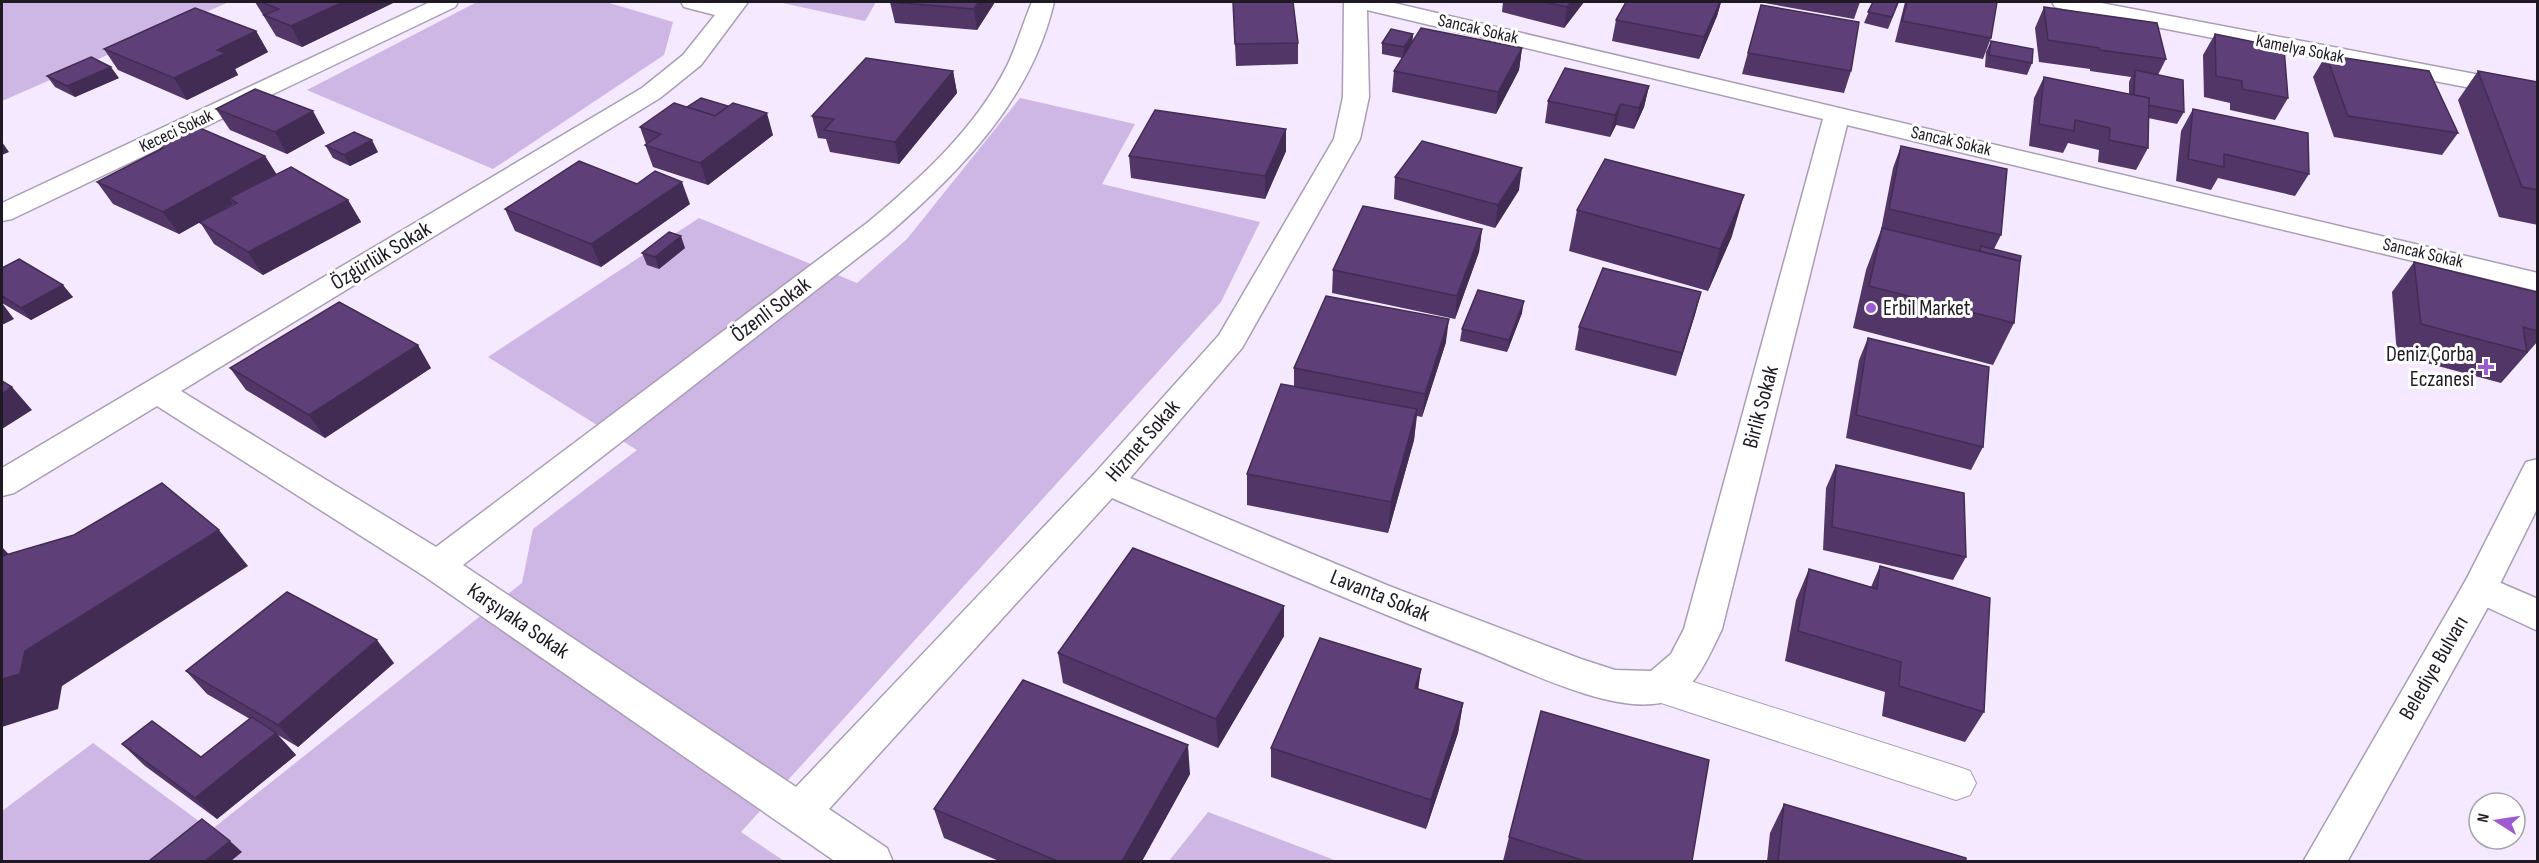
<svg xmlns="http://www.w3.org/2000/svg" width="2539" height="863" viewBox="0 0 2539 863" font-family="'Sofia Sans Condensed',sans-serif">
  <rect width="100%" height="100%" fill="#f4e9fe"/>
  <g fill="#ceb7e4">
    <path d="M2 2H229L2 101Z"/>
    <path d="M477 2H606L673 22 664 55 493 169 307 90Z"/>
    <path d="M778 2H876L865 21Z"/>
    <path d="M1020 98 1135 124 1102 184 1260 222 1221 302 741 832 784 861 2 862V811L93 743 211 830 522 583 533 529 637 450 488 357 699 218 857 283 907 239Z"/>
    <path d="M1208 812 1337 861H1169Z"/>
  </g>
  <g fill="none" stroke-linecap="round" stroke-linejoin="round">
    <defs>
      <path id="lane" d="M1659 671 1956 766 1970 771 1976 783 1970 795 1956 800 1646 698 1640 687 1646 676Z"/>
      <g id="street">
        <path d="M430 2H458L455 7 12 219 2 221V203Z"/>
        <path d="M681 2H748L701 65 660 98 181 391 436 547 867 223C921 178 975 129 1007 66 1017 45 1023 23 1032 2H1054C1032 99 960 172 887 235L463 565 796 787 1095 473 1219 335 1334 139 1343 97 1344 2H1390L2538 273V291L1847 125 1722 629C1708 657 1694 696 1660 703 1609 713 1522 669 1474 650 1352 602 1232 550 1112 498L829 809 887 848 893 862H836L424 576 157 406 14 493 2 496V468L642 88 683 55 715 15 684 7ZM1367 10 1823 119 1684 629 1671 654 1651 671 1615 670 1581 659 1389 586 1130 478 1242 348 1360 139 1369 97Z"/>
        <path d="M2052 2H2096L2538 86V101L2063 9 2055 7Z"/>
        <path d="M2480 574 2538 599V631L2467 598 2462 588 2467 578Z"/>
      </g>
      <path id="secondary" d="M2538 459V507L2493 598 2347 862H2303L2466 580 2526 462Z"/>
    </defs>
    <use href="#lane" stroke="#aa9eb6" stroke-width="2"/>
    <use href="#street" stroke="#aa9eb6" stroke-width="3"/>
    <use href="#secondary" stroke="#aa9eb6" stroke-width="3"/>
    <use href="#lane" fill="#fff" fill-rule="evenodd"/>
    <use href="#street" fill="#fff" fill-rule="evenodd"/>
    <use href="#secondary" fill="#fff" fill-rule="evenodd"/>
  </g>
  <g fill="#513667" fill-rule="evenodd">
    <path d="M255 2H393V3L302 47 276 36Z"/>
    <path d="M890 2H995L977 30 895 23Z"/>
    <path d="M1233 2H1293L1298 43V64L1236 66Z"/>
    <path d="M1503 2H1584L1564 28 1502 12Z"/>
    <path d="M1626 2H1721L1717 16 1699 59 1612 41 1616 20Z"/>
    <path d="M1759 2H1860L1854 19Z"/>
    <path d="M1873 2H1899L1888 29 1864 23Z"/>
    <path d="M1905 2H1997L1991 38 1983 59 1895 42Z"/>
    <path d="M1761 5 1851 71 1844 93 1742 74Z"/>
    <path d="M2044 7 2166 59 2158 75 2184 112 2177 124 2148 118V148L2136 170 2098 162 2099 150 2068 143 2063 153 2029 146 2034 98 2044 77 2129 94V82L2131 77 2090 71V69L2039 62 2035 28Z"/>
    <path d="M256 31 268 52 235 69 238 75 187 100 118 70 104 49Z"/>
    <path d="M1413 34 1412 43 1522 48 1519 70 1496 114 1392 92 1394 71 1402 58 1382 54V43Z"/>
    <path d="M2215 34 2288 98 2275 120 2230 110V103L2204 97 2203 55Z"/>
    <path d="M1991 41 2032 63 2027 75 1985 67 1986 52Z"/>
    <path d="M2326 55 2458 133 2442 155 2334 137 2313 77Z"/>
    <path d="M953 71 957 93 899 164 830 152 826 139 818 138 812 116Z"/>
    <path d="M2478 71 2538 82V225L2499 217 2458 100Z"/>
    <path d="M47 76 119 78 75 97 55 87Z"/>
    <path d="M1649 86 1644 107 1634 129 1616 125 1610 137 1545 123 1548 101Z"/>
    <path d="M216 109 325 133 287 154 230 130Z"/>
    <path d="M2193 109 2309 174 2295 196 2218 178 2211 190 2176 181 2181 131Z"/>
    <path d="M640 127 773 135 708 185 653 167 645 145 646 144Z"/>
    <path d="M1286 129V151L1265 199 1131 178 1129 156Z"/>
    <path d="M157 145 265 156 276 174 348 200 361 222 263 275 214 244 200 222 179 234 113 204 97 182 160 149ZM233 204V205L211 216Z"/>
    <path d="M326 146 378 152 350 166 333 158Z"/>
    <path d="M1901 146 2001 235 1994 249 2014 323 1993 365 1853 328 1866 270 1881 230 1893 168Z"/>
    <path d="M1395 177 1519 190 1495 228 1394 199Z"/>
    <path d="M637 184 690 204 601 267 515 231 505 209Z"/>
    <path d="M1577 210 1732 236 1708 291 1569 251Z"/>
    <path d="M1482 229 1479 252 1455 319 1332 293 1333 270Z"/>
    <path d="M685 248 659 269 647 265 642 253Z"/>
    <path d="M2414 262 2538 294V341L2501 383 2397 355 2392 292Z"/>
    <path d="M2 268 73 297 31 320 2 303Z"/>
    <path d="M1701 292 1676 376 1575 350 1579 327Z"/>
    <path d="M1522 313 1507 352 1460 341 1462 329Z"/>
    <path d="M1868 338 1983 447 1971 470 1846 438 1859 360Z"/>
    <path d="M1446 342 1422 417 1417 416 1414 440 1388 533 1247 505V474L1294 386V368Z"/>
    <path d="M230 368H431L325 438 246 390Z"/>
    <path d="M1836 465 1966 557 1953 580 1823 550 1826 488Z"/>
    <path d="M1880 566 1984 712 1965 742 1882 716 1885 692 1785 661 1796 600 1809 569 1871 587Z"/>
    <path d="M1284 606V636L1218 748 1063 683 1058 653Z"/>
    <path d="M394 663 298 747 278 735 296 755 217 819 145 766 122 744 201 757 250 719 207 694 186 671Z"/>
    <path d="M1418 689 1463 703 1458 733 1426 829 1271 777V748Z"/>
    <path d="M1190 774 1142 861H999L944 838 934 809Z"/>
    <path d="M1784 804 1966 861H1767L1770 833Z"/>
    <path d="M1509 837 1692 861H1503Z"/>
  </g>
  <g fill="#422c54">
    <path d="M343 2H393V3L302 47 291 26Z"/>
    <path d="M979 2H995L977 30 974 9Z"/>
    <path d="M1571 2H1584L1564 28 1567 7Z"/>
    <path d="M1720 2H1721L1717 16 1699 59 1704 37Z"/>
    <path d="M256 31 268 52 235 69 238 75 187 100 174 78 217 50Z"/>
    <path d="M1413 34 1412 45 1403 59 1404 47Z"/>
    <path d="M1522 48 1519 70 1496 114 1498 92Z"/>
    <path d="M111 67 119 78 75 97 67 86Z"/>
    <path d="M953 71 957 93 899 164 895 142Z"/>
    <path d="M1649 86 1644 107 1634 129 1639 108Z"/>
    <path d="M1621 104 1616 125 1610 137 1615 115Z"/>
    <path d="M313 111 325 133 287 154 275 132Z"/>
    <path d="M767 113 773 135 708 185 700 163Z"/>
    <path d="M1286 129V151L1265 199V176Z"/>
    <path d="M372 140 378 152 350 166 344 155Z"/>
    <path d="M2 142 9 152 2 155Z"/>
    <path d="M265 156 279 178 229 198 233 204 179 234 163 212Z"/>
    <path d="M1522 168 1519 190 1495 228 1498 205Z"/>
    <path d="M682 182 690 204 601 267 591 244Z"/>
    <path d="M1744 195 1732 236 1708 291 1720 249Z"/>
    <path d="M348 200 361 222 263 275 248 252Z"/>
    <path d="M1482 229 1479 252 1455 319 1457 296Z"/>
    <path d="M681 236 685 248 659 269 655 257Z"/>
    <path d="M63 285 73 297 31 320 21 308Z"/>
    <path d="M1701 292 1695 315 1676 376 1682 353Z"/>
    <path d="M1524 301 1522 313 1507 352 1509 340Z"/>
    <path d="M2 303 14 319 2 325Z"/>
    <path d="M1449 319 1446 342 1422 417 1425 394Z"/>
    <path d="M418 345 431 368 325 438 309 415Z"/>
    <path d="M12 387 32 410 2 429V394Z"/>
    <path d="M1417 409 1414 440 1388 533 1391 502Z"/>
    <path d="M219 530 248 566 62 686 58 709 2 727V679L25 651Z"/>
    <path d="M2 547 17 563 2 592Z"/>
    <path d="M1284 606V636L1218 748 1216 719Z"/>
    <path d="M377 640 394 663 298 747 278 725Z"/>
    <path d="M1421 669 1417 699 1415 688Z"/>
    <path d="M1463 703 1458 733 1426 829 1431 800Z"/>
    <path d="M276 733 296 755 217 819 195 798Z"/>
    <path d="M1188 745 1190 774 1142 861H1122Z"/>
    <path d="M230 841 242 852 231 861H205Z"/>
  </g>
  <g fill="#5e3f78" stroke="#422c54" stroke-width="1.5">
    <path d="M261 2H343L291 26 264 15 279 9Z"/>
    <path d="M890 2H979L974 9Z"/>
    <path d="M1233 2H1293L1298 43 1235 44Z"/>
    <path d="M1546 2H1571L1567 7Z"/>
    <path d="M1626 2H1720L1704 37 1616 20Z"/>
    <path d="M1873 2H1898L1892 17 1868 12Z"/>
    <path d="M1907 2H1997L1991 38 1902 21Z"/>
    <path d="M1761 5 1859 22 1851 71 1748 53Z"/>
    <path d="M2044 7 2157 23 2166 59 2100 50 2099 48 2048 40Z"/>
    <path d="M195 8 256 31 217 50 226 53 174 78 104 49Z"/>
    <path d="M1421 28 1522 48 1498 92 1394 71Z"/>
    <path d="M1391 29 1413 34 1404 47 1382 43Z"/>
    <path d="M2215 34 2284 48 2288 98 2242 89V81L2216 76Z"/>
    <path d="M1991 41 2033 49 2032 63 1989 55Z"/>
    <path d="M2326 55 2429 71 2458 133 2348 116Z"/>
    <path d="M91 57 111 67 67 86 47 76Z"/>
    <path d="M866 58 953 71 895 142 824 130 834 119 812 116Z"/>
    <path d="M1565 68 1649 86 1639 108 1621 104 1615 115 1548 101Z"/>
    <path d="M2135 70 2183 80 2184 112 2148 105 2149 98 2134 95Z"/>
    <path d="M2478 71 2538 82V190L2522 187Z"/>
    <path d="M2044 77 2149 98 2148 148 2109 140 2110 128 2075 120 2074 131 2039 124Z"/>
    <path d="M255 89 313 111 275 132 216 109Z"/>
    <path d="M701 98 728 106 715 116 687 107Z"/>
    <path d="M674 103 715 116 733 103 767 113 700 163 645 145 661 134 640 127Z"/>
    <path d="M2193 109 2308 133 2309 174 2224 154V167L2188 159Z"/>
    <path d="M1155 110 1286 129 1265 176 1129 156Z"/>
    <path d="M195 126 265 156 163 212 97 182 163 148 157 145Z"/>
    <path d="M354 132 372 140 344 155 326 146Z"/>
    <path d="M1422 141 1522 168 1498 205 1395 177Z"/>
    <path d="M1901 146 2007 169 2001 235 1889 209Z"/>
    <path d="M1605 159 1744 195 1720 249 1577 210Z"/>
    <path d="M579 161 637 184 655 171 682 182 591 244 505 209Z"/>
    <path d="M291 167 348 200 248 252 199 222 237 203 229 198Z"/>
    <path d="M1363 206 1482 229 1457 296 1333 270Z"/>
    <path d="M1882 228 2020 261 2014 323 1869 286Z"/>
    <path d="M669 232 681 236 655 257 642 253Z"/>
    <path d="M1981 246 2021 256 2020 261 1980 251Z"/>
    <path d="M19 259 63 285 21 308 2 296V268Z"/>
    <path d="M2414 262 2537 292 2538 331 2523 327 2527 352 2421 324Z"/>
    <path d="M1603 268 1701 292 1682 353 1579 327Z"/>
    <path d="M1478 290 1524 301 1509 340 1462 329Z"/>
    <path d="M1326 296 1449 319 1425 394 1294 368Z"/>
    <path d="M339 302 418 345 309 415 230 368Z"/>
    <path d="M1868 338 1989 367 1983 447 1856 415Z"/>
    <path d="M2 381 12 387 2 394Z"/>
    <path d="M1281 384 1417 409 1391 502 1247 474Z"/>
    <path d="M1836 465 1964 493 1966 557 1832 527Z"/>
    <path d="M162 483 219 530 25 651 20 674 2 679V556L74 535Z"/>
    <path d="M1133 548 1284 606 1216 719 1058 653Z"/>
    <path d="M1880 566 1990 598 1984 712 1899 686 1901 662 1798 631 1809 569 1877 589Z"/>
    <path d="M287 592 377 640 278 725 186 671Z"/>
    <path d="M1320 638 1421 669 1415 688 1463 703 1431 800 1271 748Z"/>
    <path d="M1023 680 1188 745 1122 861H1057L934 809Z"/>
    <path d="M1541 711 1709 760 1692 861H1585L1509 837Z"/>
    <path d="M252 717 276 733 195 798 122 744 152 721 201 757Z"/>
    <path d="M1784 804 1966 858V861H1778Z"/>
    <path d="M202 819 230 841 205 861H149Z"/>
  </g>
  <g fill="#9e5bd1" stroke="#fff" stroke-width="2">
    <circle cx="1871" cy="308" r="6"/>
    <path d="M2483 358h6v6h6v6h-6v6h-6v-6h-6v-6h6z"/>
  </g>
  <g text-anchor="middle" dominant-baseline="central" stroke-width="6" stroke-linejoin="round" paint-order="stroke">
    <g font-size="18" fill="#1e1922" stroke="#fff">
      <text transform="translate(1478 29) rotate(13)">Sancak Sokak</text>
      <text transform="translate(2300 49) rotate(11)">Kamelya Sokak</text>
      <text transform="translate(176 131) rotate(-25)">Kececi Sokak</text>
      <text transform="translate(1951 141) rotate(13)">Sancak Sokak</text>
      <text transform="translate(2423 253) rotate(13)">Sancak Sokak</text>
    </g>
    <g font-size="22" fill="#1e1922" stroke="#fff">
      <text transform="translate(381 256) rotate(-31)">Özgürlük Sokak</text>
      <text transform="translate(771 310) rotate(-37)">Özenli Sokak</text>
      <text transform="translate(1761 407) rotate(-75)">Birlik Sokak</text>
      <text transform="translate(1143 441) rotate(-49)">Hizmet Sokak</text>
      <text transform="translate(1380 596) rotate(22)">Lavanta Sokak</text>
      <text transform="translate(518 621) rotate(34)">Karşıyaka Sokak</text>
      <text transform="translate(2434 668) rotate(-60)">Belediye Bulvarı</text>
    </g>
    <g font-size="22" fill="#1e1922" stroke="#fff" text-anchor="start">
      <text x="1883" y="308">Erbil Market</text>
      <text x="2474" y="354" text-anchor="end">Deniz Çorba<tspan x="2474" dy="25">Eczanesi</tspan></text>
    </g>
  </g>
  <rect width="2539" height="863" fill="none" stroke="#1e1922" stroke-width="6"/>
  <g transform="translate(2497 821) rotate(282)"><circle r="28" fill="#ffffff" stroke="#a5a3a7" stroke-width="1.5"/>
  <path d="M0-4.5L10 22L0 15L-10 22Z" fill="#9e5bd1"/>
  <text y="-9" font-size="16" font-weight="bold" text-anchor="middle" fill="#1e1922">N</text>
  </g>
</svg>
